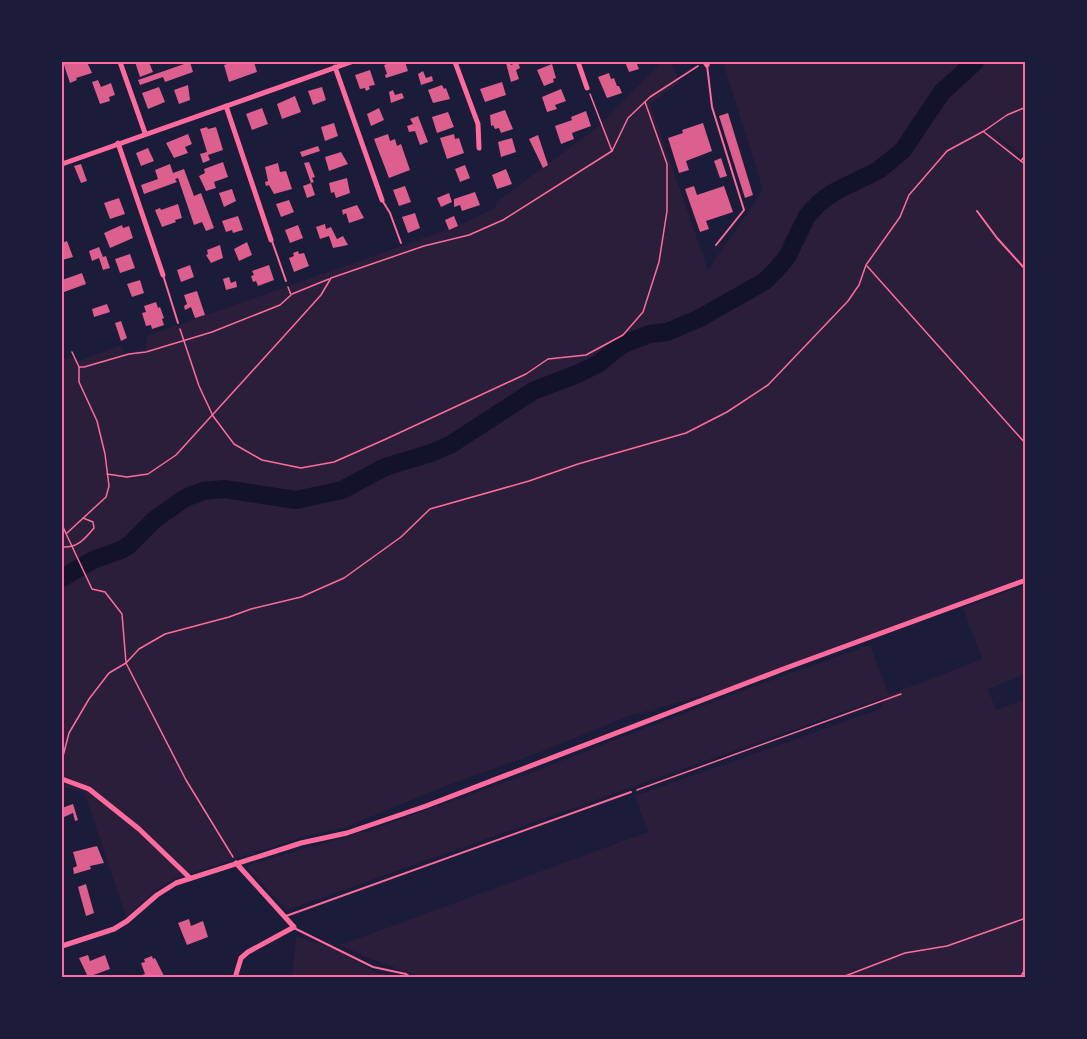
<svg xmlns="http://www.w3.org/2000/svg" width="1087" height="1039" viewBox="0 0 1087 1039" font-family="'Playfair Display',serif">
  <rect width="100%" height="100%" fill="#1b1b3a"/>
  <g fill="#2a1e3b">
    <path d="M662 62H671L680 83 650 104 708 270 763 190 723 62H1025V158L987 128 1025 163V577L742 685 629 716 540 752 443 787 346 827 302 837 174 879 154 892 126 917 84 792 62 787V360L70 357 79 361 121 345 124 353 146 350 147 336 458 226 496 207 495 203 599 126Z"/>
    <path d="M1025 585V674L988 689 996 710 1025 699V977H422L376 961 340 945 648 832 635 796 880 709 888 696 287 910 247 868 250 864 371 830 520 777 749 688 870 645 889 695 982 659 963 608Z"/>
    <path d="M296 936 332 948 377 973 405 977 292 978Z"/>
  </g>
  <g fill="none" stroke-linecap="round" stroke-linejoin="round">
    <path stroke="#12122b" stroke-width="18" d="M62 578 93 560 121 550 129 545 154 520 185 498 203 491 224 489 296 500 342 490 385 467 431 453 450 445 533 391 577 374 598 364 623 344 650 334 667 332 700 318 765 281 775 271 787 257 807 216 820 202 836 191 879 170 903 150 942 92 975 62"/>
  </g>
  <g fill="#dd5f8e">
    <path d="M63 62H87L92 73 76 78 77 80 70 83Z"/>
    <path d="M135 62H149L153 72 140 77Z"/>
    <path d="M190 62 193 72 165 82 163 77 140 85 138 80Z"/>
    <path d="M233 62H254L257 72 229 82 224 65Z"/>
    <path d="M392 62H405L408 71 386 78 385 75 387 74 384 65Z"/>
    <path d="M509 62 511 65 518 62 520 68 516 70 519 79 511 82 506 63Z"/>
    <path d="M625 62H636L639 69 629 72Z"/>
    <path d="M552 64 556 78 553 79 554 82 544 86 537 70Z"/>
    <path d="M370 70 375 85 369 86 370 89 366 91 365 88 360 89 355 75Z"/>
    <path d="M423 71 426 78 432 76 433 81 421 85 418 74Z"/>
    <path d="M609 73 611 79 614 78 617 86H619L622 93 607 98 598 77Z"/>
    <path d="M98 80 101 87 111 83 115 95 109 97 110 101 100 104 92 82Z"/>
    <path d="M502 82 506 95 485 102 480 89Z"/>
    <path d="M188 85 190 100 179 104 174 90Z"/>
    <path d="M442 85 444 89 446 88 450 99 433 103 428 90Z"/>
    <path d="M159 87 165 102 148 109 142 93Z"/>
    <path d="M322 87 326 100 313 105 308 91Z"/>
    <path d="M561 89 566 101 555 105 557 109 547 112 542 97Z"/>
    <path d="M393 90 395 95 402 93 404 98 391 103 389 92Z"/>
    <path d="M295 96 301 112 282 119 277 104Z"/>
    <path d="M262 108 268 124 252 130 246 114Z"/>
    <path d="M379 108 384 120 371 126 367 114Z"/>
    <path d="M505 110 513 129 501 133 499 128 495 129 493 125 491 126 490 115Z"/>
    <path d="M586 111 591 126 572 133 574 139 561 144 555 126 572 120 571 117Z"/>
    <path d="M448 112 454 127 437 133 432 117Z"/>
    <path d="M728 113 753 195 745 198 719 116Z"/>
    <path d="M418 116 428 142 420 145 415 131 409 132 407 126 413 124 410 119Z"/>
    <path d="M334 123 338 136 325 141 321 127Z"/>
    <path d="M703 123 712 151 686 161 689 170 679 173 668 138 683 133 682 130Z"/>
    <path d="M207 127 208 129 216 127 223 150 208 155 210 160 203 163 200 154 207 152 200 129Z"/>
    <path d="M188 134 192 144 185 147 188 153 174 158 166 143Z"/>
    <path d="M388 134 390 141 395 139 397 146 401 144 410 170 389 178 374 139Z"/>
    <path d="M454 134 455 139 459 138 464 153 447 159 440 138Z"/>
    <path d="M538 135 548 165 543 168 529 139Z"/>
    <path d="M512 138 516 152 501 157 498 142Z"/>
    <path d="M318 146 320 151 302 157 300 152Z"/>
    <path d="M148 148 154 161 141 166 136 153Z"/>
    <path d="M341 152 348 164 329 171 325 157Z"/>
    <path d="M721 158 727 176 720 178 714 161Z"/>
    <path d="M223 162 228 177 214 182 216 188 206 191 199 176 205 173 204 169Z"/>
    <path d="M309 162 315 177 312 178 314 182 311 183 304 163Z"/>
    <path d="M278 163 280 172 286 171 292 189 274 194 269 185 266 186 265 182 268 181 265 167Z"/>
    <path d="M81 164 87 181 81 183 74 166Z"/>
    <path d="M170 164 173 173 184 169 194 196 201 193 214 228 206 231 202 222 194 225 178 178 175 179 177 182 144 194 141 185 158 179 155 170Z"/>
    <path d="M465 165 470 178 460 182 455 169Z"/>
    <path d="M506 169 512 184 497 189 492 175Z"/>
    <path d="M347 178 350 193 336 198 334 192 331 193 329 183Z"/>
    <path d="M311 183 315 195 307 198 303 186Z"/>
    <path d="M405 186 411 202 399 206 393 190Z"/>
    <path d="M694 186 697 195 724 186 733 212 706 221 709 229 700 232 685 189Z"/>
    <path d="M232 189 236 201 224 207 219 193Z"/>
    <path d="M475 192 480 205 462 211 460 205 454 207V199Z"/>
    <path d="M449 193 452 202 441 207 437 198Z"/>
    <path d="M119 198 125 214 110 219 104 203Z"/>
    <path d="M289 200 294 212 281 217 276 204Z"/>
    <path d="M178 204 182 218 175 220 176 222 162 227 155 210 160 208 161 210Z"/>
    <path d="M357 205 364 218 349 223 346 213 343 215 342 210Z"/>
    <path d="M415 213 420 228 408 233 402 217Z"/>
    <path d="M238 216 243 230 233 233 232 230 226 232 222 221Z"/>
    <path d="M454 216 458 226 449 230 445 220Z"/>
    <path d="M325 224 326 229 331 227 337 239 343 236 348 245 333 248 329 236 320 239 316 227Z"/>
    <path d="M122 225 123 228 129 226 133 238 110 248 104 233Z"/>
    <path d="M298 225 303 238 290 243 285 230Z"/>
    <path d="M67 241 73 257 62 260V243Z"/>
    <path d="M247 242 252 255 239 261 234 249Z"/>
    <path d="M220 245 223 258 211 263 206 255 208 254 207 250Z"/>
    <path d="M99 247 103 257 106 256 110 268 103 270 99 258 92 261 89 251Z"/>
    <path d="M298 251 299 254 304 253 309 266 294 272 289 258 294 256 293 253Z"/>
    <path d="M130 254 135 268 120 273 115 259Z"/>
    <path d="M190 265 194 277 181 282 177 270Z"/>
    <path d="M269 265 274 280 258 286 256 281 253 282 251 276 254 275 252 271Z"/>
    <path d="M82 273 86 284 64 292 62 280Z"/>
    <path d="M229 277 231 283 236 281 237 287 226 290 223 279Z"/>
    <path d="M140 280 144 293 132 297 127 284Z"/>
    <path d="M197 291 205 315 195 318 191 307 185 310 184 306 187 304 184 295Z"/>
    <path d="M156 302 158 308 160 307 164 318 162 319 164 325 152 329 151 325 146 326 142 313 146 312 144 306Z"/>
    <path d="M107 304 110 312 94 317 92 309Z"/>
    <path d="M121 321 127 338 121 341 115 323Z"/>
    <path d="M73 804 78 820 75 821 73 813 64 817 62 808Z"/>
    <path d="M97 846 104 863 90 866 91 869 74 874 73 868 77 866 73 852Z"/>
    <path d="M86 884 94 913 86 916 78 887Z"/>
    <path d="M189 919 191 926 203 921 208 937 187 945 178 923Z"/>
    <path d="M88 955 90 961 105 955 110 969 88 977 79 958Z"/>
    <path d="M152 956 153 959 155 958 165 978H143L142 975 145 974 141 963 145 962 144 959Z"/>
  </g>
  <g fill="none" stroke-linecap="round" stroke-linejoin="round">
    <g stroke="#ff6b9d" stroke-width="1.5">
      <path d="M590 94 612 151"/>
      <path d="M984 132 1026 165"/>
      <path d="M1021 161 1026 154"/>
      <path d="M867 266 1026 444"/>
      <path d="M292 294 329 279"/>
      <path d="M180 329 199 386 213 416 234 444 262 460 301 468 334 462 386 439 526 374 548 359 586 355 623 335 643 312 659 262 667 211V164L645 102"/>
      <path d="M79 367H84L129 354 146 352 212 332 280 305 291 295 288 287"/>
      <path d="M107 474 127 477 148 474 176 455 294 325 321 295 331 278 424 246 469 235 503 220 612 151 628 118 650 97 698 66"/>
      <path d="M62 525 92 589 105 592 122 614 126 663 186 780 233 857"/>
      <path d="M67 533 106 497 109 486 105 454 97 421 79 382V367L72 352"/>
      <path d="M62 547C77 548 84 540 94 528L93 522 83 518"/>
      <path d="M62 760 69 733 89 699 109 673 126 663 139 649 165 634 229 617 251 609 301 597 344 578 401 537 430 509 529 481 578 464 686 433 727 412 768 385 848 301 859 285 866 265 900 217 909 195 947 151 984 131 1007 115 1026 107"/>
      <path d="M637 790 901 694"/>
      <path d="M840 978 905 953 947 946 1026 918"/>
      <path d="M1020 978 1026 967"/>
    </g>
    <g stroke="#ff6b9d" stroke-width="2">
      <path d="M707 65 712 107 744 210 716 245"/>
      <path d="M382 200 390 213 401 243"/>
      <path d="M977 211 997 238 1026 270"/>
      <path d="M272 241 286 281"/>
      <path d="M163 275 178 323"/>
      <path d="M286 916 631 792"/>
      <path d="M294 928 373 967 406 974 412 978"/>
    </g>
    <g stroke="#ff6b9d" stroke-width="5">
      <path d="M120 62 145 133"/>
      <path d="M455 62 478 124 479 148"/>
      <path d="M578 62 587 88"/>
      <path d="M705 62 707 65"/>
      <path d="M335 67 382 200"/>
      <path d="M226 106 271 240"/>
      <path d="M118 143 163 275"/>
      <path d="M62 164 351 62"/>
      <path d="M62 779 89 789 139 829 190 878"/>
      <path d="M62 946 114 929 127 921 157 895 176 883 301 843 347 833 426 806 786 668 1026 580"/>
      <path d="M235 978 241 958 248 952 294 927 236 863"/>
    </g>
  </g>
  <rect width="1087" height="1039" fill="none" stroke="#1b1b3a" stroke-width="126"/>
  <rect x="63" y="63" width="961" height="913" fill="none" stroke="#ff6b9d" stroke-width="2"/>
</svg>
